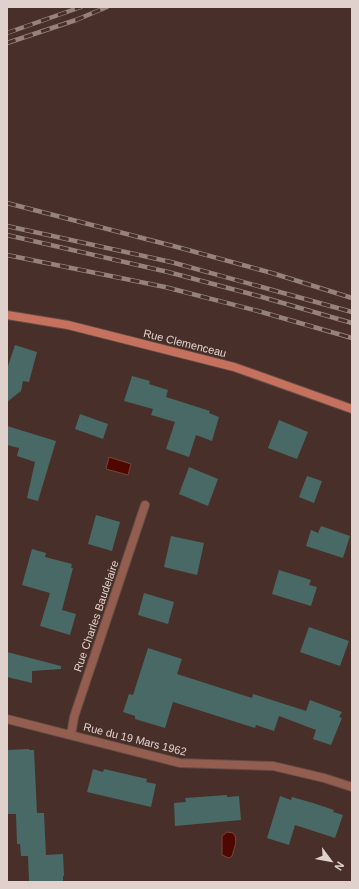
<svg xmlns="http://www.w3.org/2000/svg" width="359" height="889" viewBox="0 0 359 889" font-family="Arial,sans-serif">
  <rect width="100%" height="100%" fill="#482f29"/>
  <g fill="#4e0800" stroke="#7a443e">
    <path d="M109 457 131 464 128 475 106 469Z"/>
    <path d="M227 832 233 833C239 839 234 848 232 856L229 858 222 855V836Z"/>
  </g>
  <g fill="#496966">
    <path d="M15 345 37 352 29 382 23 381 21 391 7 402V369Z"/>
    <path d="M132 376 150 381 149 384 168 390 166 397 210 411 209 413 219 417 212 441 196 435 189 457 166 449 175 422 151 415 153 409 124 401Z"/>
    <path d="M80 414 108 424 103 439 75 429Z"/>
    <path d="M279 420 308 432 297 459 268 448Z"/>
    <path d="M7 426 56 441 38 501 27 498 35 462 17 456 19 448 7 445Z"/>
    <path d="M189 467 218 479 208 506 179 494Z"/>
    <path d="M307 476 322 481 314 503 299 497Z"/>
    <path d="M96 515 120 522 112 551 88 544Z"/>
    <path d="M321 526 350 536 343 558 306 546 311 530 318 533Z"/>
    <path d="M171 536 204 543 197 575 164 567Z"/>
    <path d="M32 549 46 553 45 557 72 564 71 568H73L62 610 76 614 70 635 40 626 50 593 22 585Z"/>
    <path d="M279 570 311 580 309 585 317 587 311 606 272 594Z"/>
    <path d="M144 593 174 602 168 624 138 615Z"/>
    <path d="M309 627 349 641 340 666 300 652Z"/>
    <path d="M148 648 182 659 177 674 252 698 253 694 306 711 310 700 342 712 339 717 342 718 331 745 313 739 316 730 279 716 274 731 256 725 255 728 173 702 165 728 135 719V716L123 712 129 694 133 695Z"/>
    <path d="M7 652 61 666V669L32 671V683L7 677Z"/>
    <path d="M29 749V750H34L37 813H44L46 855 63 854 64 876H63V882H29L28 856H21L20 844H17L16 814H7V750Z"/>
    <path d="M93 769 103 772 104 769 147 779 146 782 156 784 151 807 87 792Z"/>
    <path d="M227 795V797L239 796 241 820 175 826 174 803 186 802 185 798Z"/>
    <path d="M280 796 291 800 292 797 313 803 334 810 333 812 343 815 335 838 295 825 289 845 267 838Z"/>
  </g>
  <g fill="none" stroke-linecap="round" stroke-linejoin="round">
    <defs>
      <g id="street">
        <path d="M7 719 180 763 273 766 324 778 352 787"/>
        <path d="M71 735 74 717 145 505"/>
      </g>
      <path id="secondary" d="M7 315 68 325 234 367 352 409"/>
    </defs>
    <use href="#street" stroke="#644c47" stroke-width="10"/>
    <use href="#secondary" stroke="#644c47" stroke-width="10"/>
    <use href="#street" stroke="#935d50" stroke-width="8"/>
    <use href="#secondary" stroke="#c5715d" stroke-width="8"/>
    <defs>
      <g id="rail">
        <path d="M7 33 81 7"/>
        <path d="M7 43 76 20 107 7"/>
        <path d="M7 203 177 247 272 273 352 298"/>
        <path d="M7 226 171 262 352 312"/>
        <path d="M7 235 168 272 262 297 352 323"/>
        <path d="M7 255 165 287 258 311 352 338"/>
      </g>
    </defs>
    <use href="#rail" stroke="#96827d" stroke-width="4.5"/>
    <use href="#rail" stroke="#482f29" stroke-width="3" stroke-dasharray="9" stroke-linecap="butt"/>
  </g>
  <g text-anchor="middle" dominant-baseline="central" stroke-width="3.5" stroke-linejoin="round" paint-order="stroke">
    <g font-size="11" fill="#e1d1cd" stroke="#482f29">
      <text transform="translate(185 343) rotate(14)">Rue Clemenceau</text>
      <text transform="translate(96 616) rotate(-71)">Rue Charles Baudelaire</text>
      <text transform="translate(135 739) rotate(14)">Rue du 19 Mars 1962</text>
    </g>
  </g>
  <rect width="359" height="889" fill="none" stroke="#e1d1cd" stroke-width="16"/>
  <g transform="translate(331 861) rotate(122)" stroke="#482f29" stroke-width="3" paint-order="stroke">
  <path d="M0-3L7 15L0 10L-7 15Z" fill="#e1d1cd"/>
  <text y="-6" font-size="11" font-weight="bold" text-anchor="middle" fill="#e1d1cd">N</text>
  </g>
</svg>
